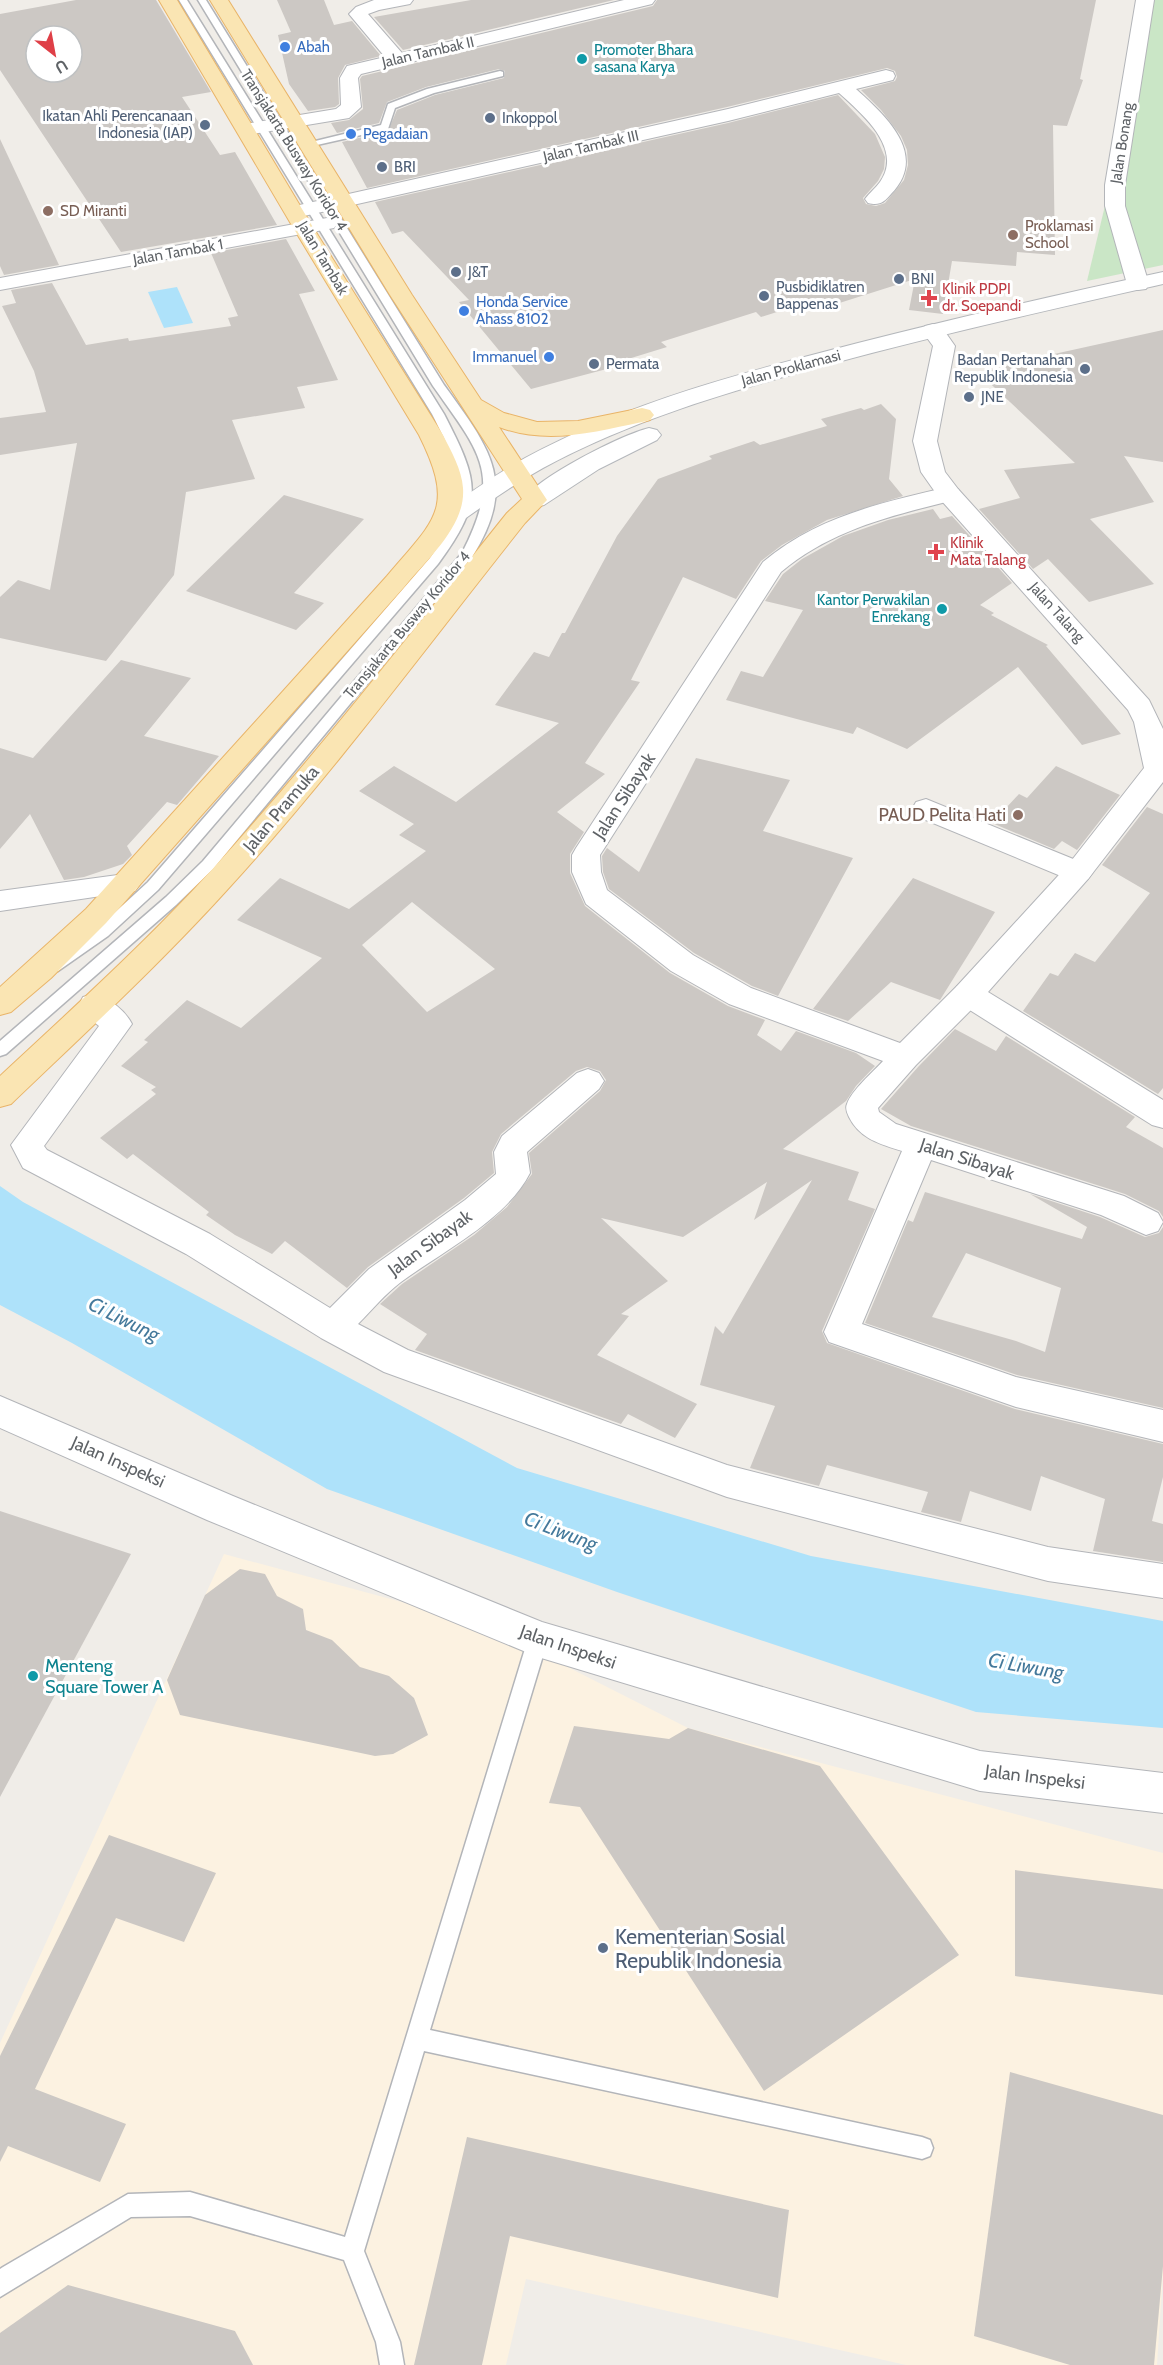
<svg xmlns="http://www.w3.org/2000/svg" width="1163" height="2365" viewBox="0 0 1163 2365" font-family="Cabin,sans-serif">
  <rect width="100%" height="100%" fill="#f0ede8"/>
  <path fill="#fcf2e1" d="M224 1554 483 1624 688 1728 1163 1853V2273L1157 2365H906L526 2279 506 2365H0V2043Z"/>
  <path fill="#cae6c6" d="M1154 0H1163V265L1087 281Z"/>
  <g fill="#aee2fa">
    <path d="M177 287 193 323 164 328 148 292Z"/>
    <path d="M0 1186 23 1202 517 1468 811 1556 1163 1621V1728L976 1712 617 1592 327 1489 72 1343 0 1305Z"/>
  </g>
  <g fill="#ccc8c4" fill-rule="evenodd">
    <path d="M76 0H156L211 92 182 97 220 155 235 152 277 225 121 252 0 70V14ZM36 36H72V72H36Z"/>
    <path d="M277 0H324L334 25 352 21 381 56 345 65 338 78 339 104 335 107 308 111 289 84 278 35 291 32Z"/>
    <path d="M471 0H614L403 50 374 17Z"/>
    <path d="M657 0H1096L1080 79 1083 80 1067 126 1053 125 1055 255 1017 252 1016 266 952 261 943 314 909 310 915 279 830 306 821 298 761 317 756 312 661 342 667 347 615 363 618 366 531 389 459 302 469 300 403 231 392 234 375 202 728 123 838 95 875 134 885 157 884 169 878 181 863 198 866 204 876 206 885 203 904 180 908 165 907 150 901 136 881 110 861 90 895 81 897 77 895 71 887 68 727 107 367 188 342 142 388 131 397 110 435 95 504 78 505 71 499 69 426 87 387 102 379 123 337 133 331 123 349 120 363 109 360 79 362 76 653 6Z"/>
    <path d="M0 139 59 265 4 275 0 266Z"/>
    <path d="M286 239 315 291 299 294 338 380 297 387 305 408 232 420 255 479 186 492 174 575 106 661 0 638V597L18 580 50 590 77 443 0 455V418L46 412 34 371 2 306 16 303 11 290 52 283 86 345 128 338 129 341 231 326 228 318 238 316 211 253Z"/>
    <path d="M1163 330V462L1124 456 1154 502 1090 519 1154 584 1089 602 1048 559 1033 569 979 509 1020 498 1004 470 1075 463 979 373 1045 356Z"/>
    <path d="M881 404 896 419 889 479 903 496 827 520 782 545 761 561 736 599 683 577 631 680 640 682 585 763 605 774 557 812 584 832 570 854V873L585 906 670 973 728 1006 765 1020 757 1035 781 1051 796 1031 856 1053 875 1066 856 1086 846 1101 783 1149 859 1172 848 1200 875 1209 822 1331 827 1343 1015 1409 1163 1444V1477L1152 1521 1163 1524V1562L1093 1551 1105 1499 1041 1476 1031 1511 970 1491 961 1522 921 1512 928 1492 827 1465 819 1486 750 1468 775 1406 700 1385 715 1326 723 1334 812 1180 754 1220 767 1182 683 1237 601 1218 668 1281 621 1314 629 1316 597 1355 697 1404 675 1438 628 1414 621 1424 415 1350 427 1334 380 1304 402 1284 474 1235 507 1207 532 1174 529 1153 600 1091 606 1080 600 1071 587 1067 576 1071 501 1134 492 1152 494 1173 464 1198 368 1267 347 1288 285 1241 272 1254 235 1235 206 1215 209 1212 133 1154 127 1159 100 1138 156 1094 151 1090 156 1087 121 1066 148 1042 144 1040 187 1000 241 1028 322 958 237 920 280 878 349 909 426 851 399 835 414 824 359 791 394 766 456 802 559 723 495 705 534 652 549 657 562 633H565L617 536 658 479 712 459 709 456 754 441 760 445 827 426 821 419 861 408 864 410ZM412 902 495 969 427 1012 362 945Z"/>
    <path d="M284 495 364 519 294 593 324 603 296 630 186 591Z"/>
    <path d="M933 509 940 519 952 516 1012 583 980 605 994 613 991 615 1048 645 1046 646 1121 734 1082 745 1018 667 907 749 857 727 853 734 726 700 741 671 763 677 803 610 765 601 783 574 802 559 843 536 888 520Z"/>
    <path d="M121 660 191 678 144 736 219 756 177 805 167 802 127 846 132 855 123 864 84 877 64 880 30 814 0 849V748L33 758Z"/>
    <path d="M696 758 790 780 763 831 853 858 778 996 752 986 694 953 609 889 603 872 602 856 607 848 639 872Z"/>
    <path d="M1056 766 1120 795 1077 850 1062 841 1054 849 992 823 1019 794 1027 798Z"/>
    <path d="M1147 807 1163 814V1088L1158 1094 1023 1011 1050 973 1058 976 1075 953 1095 962 1150 893 1102 865Z"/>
    <path d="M913 878 995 912 940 1000 891 982 848 1021 813 1009Z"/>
    <path d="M955 1029 996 1051 1006 1036 1135 1117 1126 1127 1163 1148V1217L1159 1211 1125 1194 911 1126 881 1109 918 1067Z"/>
    <path d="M925 1192 1082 1239 1087 1227 1030 1194 1100 1217 1145 1237 1159 1233 1163 1227V1408L1017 1375 865 1323 908 1220 913 1222ZM966 1253 1061 1288 1045 1352 1016 1341 932 1317Z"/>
    <path d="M0 1511 131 1554 0 1797Z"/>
    <path d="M240 1569 265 1574 277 1596 303 1609 306 1630 332 1640 360 1667 389 1676 414 1698 428 1735 393 1754 375 1756 180 1715 167 1680 205 1595Z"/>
    <path d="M574 1726 669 1739 688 1728 820 1766 959 1955 764 2091 580 1807 549 1803Z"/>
    <path d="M109 1835 216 1873 184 1942 116 1918 35 2089 126 2124 100 2182 8 2146 0 2162V2056Z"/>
    <path d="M1015 1870 1163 1889V1995L1015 1976Z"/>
    <path d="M1010 2072 1163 2115V2266L1154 2365H1070L974 2336Z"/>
    <path d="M467 2137 789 2210 778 2298 510 2236 482 2365H414Z"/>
    <path d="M68 2285 235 2331 253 2365H0V2333Z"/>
  </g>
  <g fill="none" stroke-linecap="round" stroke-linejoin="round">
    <defs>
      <g id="service">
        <path d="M179 0H187L444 414C479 482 485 500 438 564L158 890 108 936 58 971 53 970 50 966 53 962 98 928 148 882 430 558C474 498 464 477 432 414Z"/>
        <path d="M198 0H206L444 385C489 447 519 483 472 557L213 869 176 905 6 1054 0 1056V1041L166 897 203 861 462 553C503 473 480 453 433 386Z"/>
        <path d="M500 71 503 72V76L434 93 395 108 388 129 308 147 303 144 381 125 388 104 427 89Z"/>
        <path d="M538 1630 545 1633 548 1639 430 2030 922 2137 930 2140 933 2148 930 2156 922 2159 424 2051 364 2251 400 2342 404 2365H380L376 2342 344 2260 190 2216 131 2217 0 2297V2269L3 2267 128 2194 190 2192 345 2237 528 1639 531 1633Z"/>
      </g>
      <g id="minor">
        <path d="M374 0H413L410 4 379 10 368 14 402 53 624 0H655L652 4 361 74 358 78 361 107 349 118 246 135 239 133 236 129 239 125 336 109 341 105 340 78 347 66 385 57 349 14 356 7Z"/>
        <path d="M1136 0H1154L1125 185V206L1149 284 1146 289 1138 290 1130 289 1127 284 1105 206V185Z"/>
        <path d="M886 70 893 72 895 76 893 80 856 89C886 116 929 155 891 194 884 202 880 206 868 203L865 199C869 193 876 188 880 182 904 148 861 113 839 93L728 121 295 218 288 216 285 212 288 208 295 206 728 109Z"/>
        <path d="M327 218 334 220 337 224 334 228 0 290V278Z"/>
        <path d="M949 487 958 489 961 494 958 499C894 515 832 529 781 572L600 855 601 872 607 890 693 955 751 988 900 1043 957 986 968 983 979 986 983 994 979 1002 916 1065 878 1108 879 1112 896 1124 1124 1196 1158 1213 1163 1222 1158 1231 1146 1235 1101 1215 931 1160 862 1324 1016 1377 1163 1410V1442L1016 1407 829 1342 824 1332 902 1151C880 1144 860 1139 849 1117 847 1113 845 1108 847 1104 851 1091 873 1072 883 1061L729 1004 671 971 586 904 572 872V855L576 848 763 562C816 517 883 502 949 487Z"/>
        <path d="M926 799 1088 865 1093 872 1088 879 1078 882 1068 879 916 816 912 809 916 802Z"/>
        <path d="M125 874 135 877 140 884 135 891 0 911V891Z"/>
        <path d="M94 994C109 998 125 1010 132 1024L44 1146 47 1150 210 1234 330 1308 369 1269 465 1200 496 1174 494 1152 502 1136 577 1073 588 1069 599 1073 604 1081 599 1089 527 1152 530 1173C506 1220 443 1251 401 1282 385 1294 372 1310 358 1324L408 1350 727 1465 1048 1547 1163 1564V1598L1048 1581 727 1497 384 1372 321 1338 186 1254 23 1168 11 1145 99 1026 83 1013 79 1005 83 997Z"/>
      </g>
      <g id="tertiary">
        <path d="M933 324 941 326 955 346 937 441 945 472 958 489 1149 700 1163 729V782L1088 879 988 992 1163 1100V1128L1152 1125 957 1002 953 994 957 986 1068 865 1144 768 1134 722 1128 710 940 499 921 472 913 441 933 346 922 331 925 326Z"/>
        <path d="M0 1396 233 1496 542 1622 980 1751 1163 1773V1813L980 1791 538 1657 207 1520 0 1428Z"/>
      </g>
      <g id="secondary">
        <path d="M1163 272V284C1049 310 936 335 823 366 727 392 630 421 543 468 511 486 481 507 452 528L443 530 434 528 431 523 434 518C464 497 493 476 525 458 629 402 745 372 858 343 959 317 1061 294 1163 272Z"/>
        <path d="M649 428 657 430 661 435 657 440 599 469 544 505 535 507 526 505 523 500C538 477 621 435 649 428Z"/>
      </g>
      <g id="primary">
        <path d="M159 0H177L314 229 443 435C451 451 462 470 463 488 466 526 427 559 405 586L106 923 51 978 11 1012 0 1015V987L86 909 387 576C435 519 456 509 419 435L294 229Z"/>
        <path d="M210 0H228L412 295 481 400 504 413 537 422 578 421 642 408 650 410 654 415 650 420 642 422C595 432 546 445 499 427L547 500 525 523C427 646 333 774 227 890 159 965 84 1034 11 1104L0 1107V1076C71 1010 143 945 209 873 314 758 410 634 507 513L522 499 390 295Z"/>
      </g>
    </defs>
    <use href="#service" stroke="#b3b5b9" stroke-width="3"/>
    <use href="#minor" stroke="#b3b5b9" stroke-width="2"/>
    <use href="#tertiary" stroke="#b3b5b9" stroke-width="2"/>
    <use href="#secondary" stroke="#b4b7bb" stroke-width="2"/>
    <use href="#primary" stroke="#e9b468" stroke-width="2"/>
    <use href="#service" fill="#fff" fill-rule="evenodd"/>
    <use href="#minor" fill="#fff" fill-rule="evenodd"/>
    <use href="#tertiary" fill="#fff" fill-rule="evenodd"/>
    <use href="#secondary" fill="#fff" fill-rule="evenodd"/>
    <use href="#primary" fill="#fae5b3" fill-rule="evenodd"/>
  </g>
  <g fill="#3f7fe0" stroke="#fff" stroke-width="2">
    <circle cx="285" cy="47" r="6"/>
    <circle cx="351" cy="134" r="6"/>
    <circle cx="464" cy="311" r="6"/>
    <circle cx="549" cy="357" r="6"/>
  </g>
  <g fill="#0f9aa8" stroke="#fff" stroke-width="2">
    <circle cx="582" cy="59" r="6"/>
    <circle cx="942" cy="609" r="6"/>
    <circle cx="33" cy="1676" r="6"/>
  </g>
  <g fill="#5c6f8a" stroke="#fff" stroke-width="2">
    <circle cx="490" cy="118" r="6"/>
    <circle cx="205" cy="125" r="6"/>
    <circle cx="382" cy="167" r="6"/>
    <circle cx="456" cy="272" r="6"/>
    <circle cx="899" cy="279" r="6"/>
    <circle cx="764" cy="296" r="6"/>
    <circle cx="594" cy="364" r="6"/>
    <circle cx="1085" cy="369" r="6"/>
    <circle cx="969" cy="397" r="6"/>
    <circle cx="603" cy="1948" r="6"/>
  </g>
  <g fill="#8d6e63" stroke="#fff" stroke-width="2">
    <circle cx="48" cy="211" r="6"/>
    <circle cx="1013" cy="235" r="6"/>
    <circle cx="1018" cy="815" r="6"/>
  </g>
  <g fill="#e0444e" stroke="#fff" stroke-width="2">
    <path d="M926 289h6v6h6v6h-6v6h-6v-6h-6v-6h6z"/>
    <path d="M933 543h6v6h6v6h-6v6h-6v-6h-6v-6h6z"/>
  </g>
  <g text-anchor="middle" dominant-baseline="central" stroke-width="6" stroke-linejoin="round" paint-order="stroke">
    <g font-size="15" fill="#366cbe" stroke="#fff" text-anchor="start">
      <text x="297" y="47">Abah</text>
      <text x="363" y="134">Pegadaian</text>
      <text x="476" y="302">Honda Service<tspan x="476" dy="17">Ahass 8102</tspan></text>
      <text x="537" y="357" text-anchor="end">Immanuel</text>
    </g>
    <g font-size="15" fill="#0d838f" stroke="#fff" text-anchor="start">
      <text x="594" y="50">Promoter Bhara<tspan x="594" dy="17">sasana Karya</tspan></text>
      <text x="930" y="600" text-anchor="end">Kantor Perwakilan<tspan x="930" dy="17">Enrekang</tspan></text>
    </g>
    <g font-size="15" fill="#5f6367" stroke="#fff">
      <text transform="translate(428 52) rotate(-13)">Jalan Tambak II</text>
      <text transform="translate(1122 143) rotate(-81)">Jalan Bonang</text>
      <text transform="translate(591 146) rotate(-13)">Jalan Tambak III</text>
      <text transform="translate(294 150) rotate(58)">Transjakarta Busway Koridor 4</text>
      <text transform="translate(178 252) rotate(-10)">Jalan Tambak 1</text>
      <text transform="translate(323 258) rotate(59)">Jalan Tambak</text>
      <text transform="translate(791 368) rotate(-15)">Jalan Proklamasi</text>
      <text transform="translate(1057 612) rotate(48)">Jalan Talang</text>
      <text transform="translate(407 625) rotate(-50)">Transjakarta Busway Koridor 4</text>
    </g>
    <g font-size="15" fill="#4e5e75" stroke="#fff" text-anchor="start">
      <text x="193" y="116" text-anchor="end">Ikatan Ahli Perencanaan<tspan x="193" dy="17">Indonesia (IAP)</tspan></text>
      <text x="502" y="118">Inkoppol</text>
      <text x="394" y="167">BRI</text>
      <text x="468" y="272">J&amp;T</text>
      <text x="911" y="279">BNI</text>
      <text x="776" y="287">Pusbidiklatren<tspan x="776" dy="17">Bappenas</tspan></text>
      <text x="1073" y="360" text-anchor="end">Badan Pertanahan<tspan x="1073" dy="17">Republik Indonesia</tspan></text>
      <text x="606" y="364">Permata</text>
      <text x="981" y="397">JNE</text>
    </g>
    <g font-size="15" fill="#785e54" stroke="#fff" text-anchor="start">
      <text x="60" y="211">SD Miranti</text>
      <text x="1025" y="226">Proklamasi<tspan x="1025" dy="17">School</tspan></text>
    </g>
    <g font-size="15" fill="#be3a42" stroke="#fff" text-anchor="start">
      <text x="942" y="289">Klinik PDPI<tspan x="942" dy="17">dr. Soepandi</tspan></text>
      <text x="950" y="543">Klinik<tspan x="950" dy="17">Mata Talang</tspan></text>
    </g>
    <g font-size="18" fill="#5f6367" stroke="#fff">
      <text transform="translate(624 796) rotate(-57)">Jalan Sibayak</text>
      <text transform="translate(281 809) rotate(-50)">Jalan Pramuka</text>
      <text transform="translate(967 1159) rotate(18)">Jalan Sibayak</text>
      <text transform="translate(430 1243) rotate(-36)">Jalan Sibayak</text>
      <text transform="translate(118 1462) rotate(24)">Jalan Inspeksi</text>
      <text transform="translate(568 1647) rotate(19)">Jalan Inspeksi</text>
      <text transform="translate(1035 1777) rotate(7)">Jalan Inspeksi</text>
    </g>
    <g font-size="18" fill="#785e54" stroke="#fff" text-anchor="end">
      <text x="1006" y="815">PAUD Pelita Hati</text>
    </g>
    <g font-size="18" fill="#0d838f" stroke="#fff" text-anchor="start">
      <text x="45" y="1666">Menteng<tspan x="45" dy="21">Square Tower A</tspan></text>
    </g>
    <g font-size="20" font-style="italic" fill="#44799b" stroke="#fff">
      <text transform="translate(124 1319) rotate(26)">Ci Liwung</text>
      <text transform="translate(561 1531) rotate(21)">Ci Liwung</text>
      <text transform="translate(1026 1666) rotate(10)">Ci Liwung</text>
    </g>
    <g font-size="21" fill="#4e5e75" stroke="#fff" text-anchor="start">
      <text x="615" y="1936">Kementerian Sosial<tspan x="615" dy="24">Republik Indonesia</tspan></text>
    </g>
  </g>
  <g transform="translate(54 54) rotate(149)"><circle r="28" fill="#ffffff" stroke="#bfc1c2" stroke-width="1.5"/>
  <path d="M0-4.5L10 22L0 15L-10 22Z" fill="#df3f47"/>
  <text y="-9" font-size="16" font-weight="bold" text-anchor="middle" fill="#5f6367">U</text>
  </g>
</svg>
